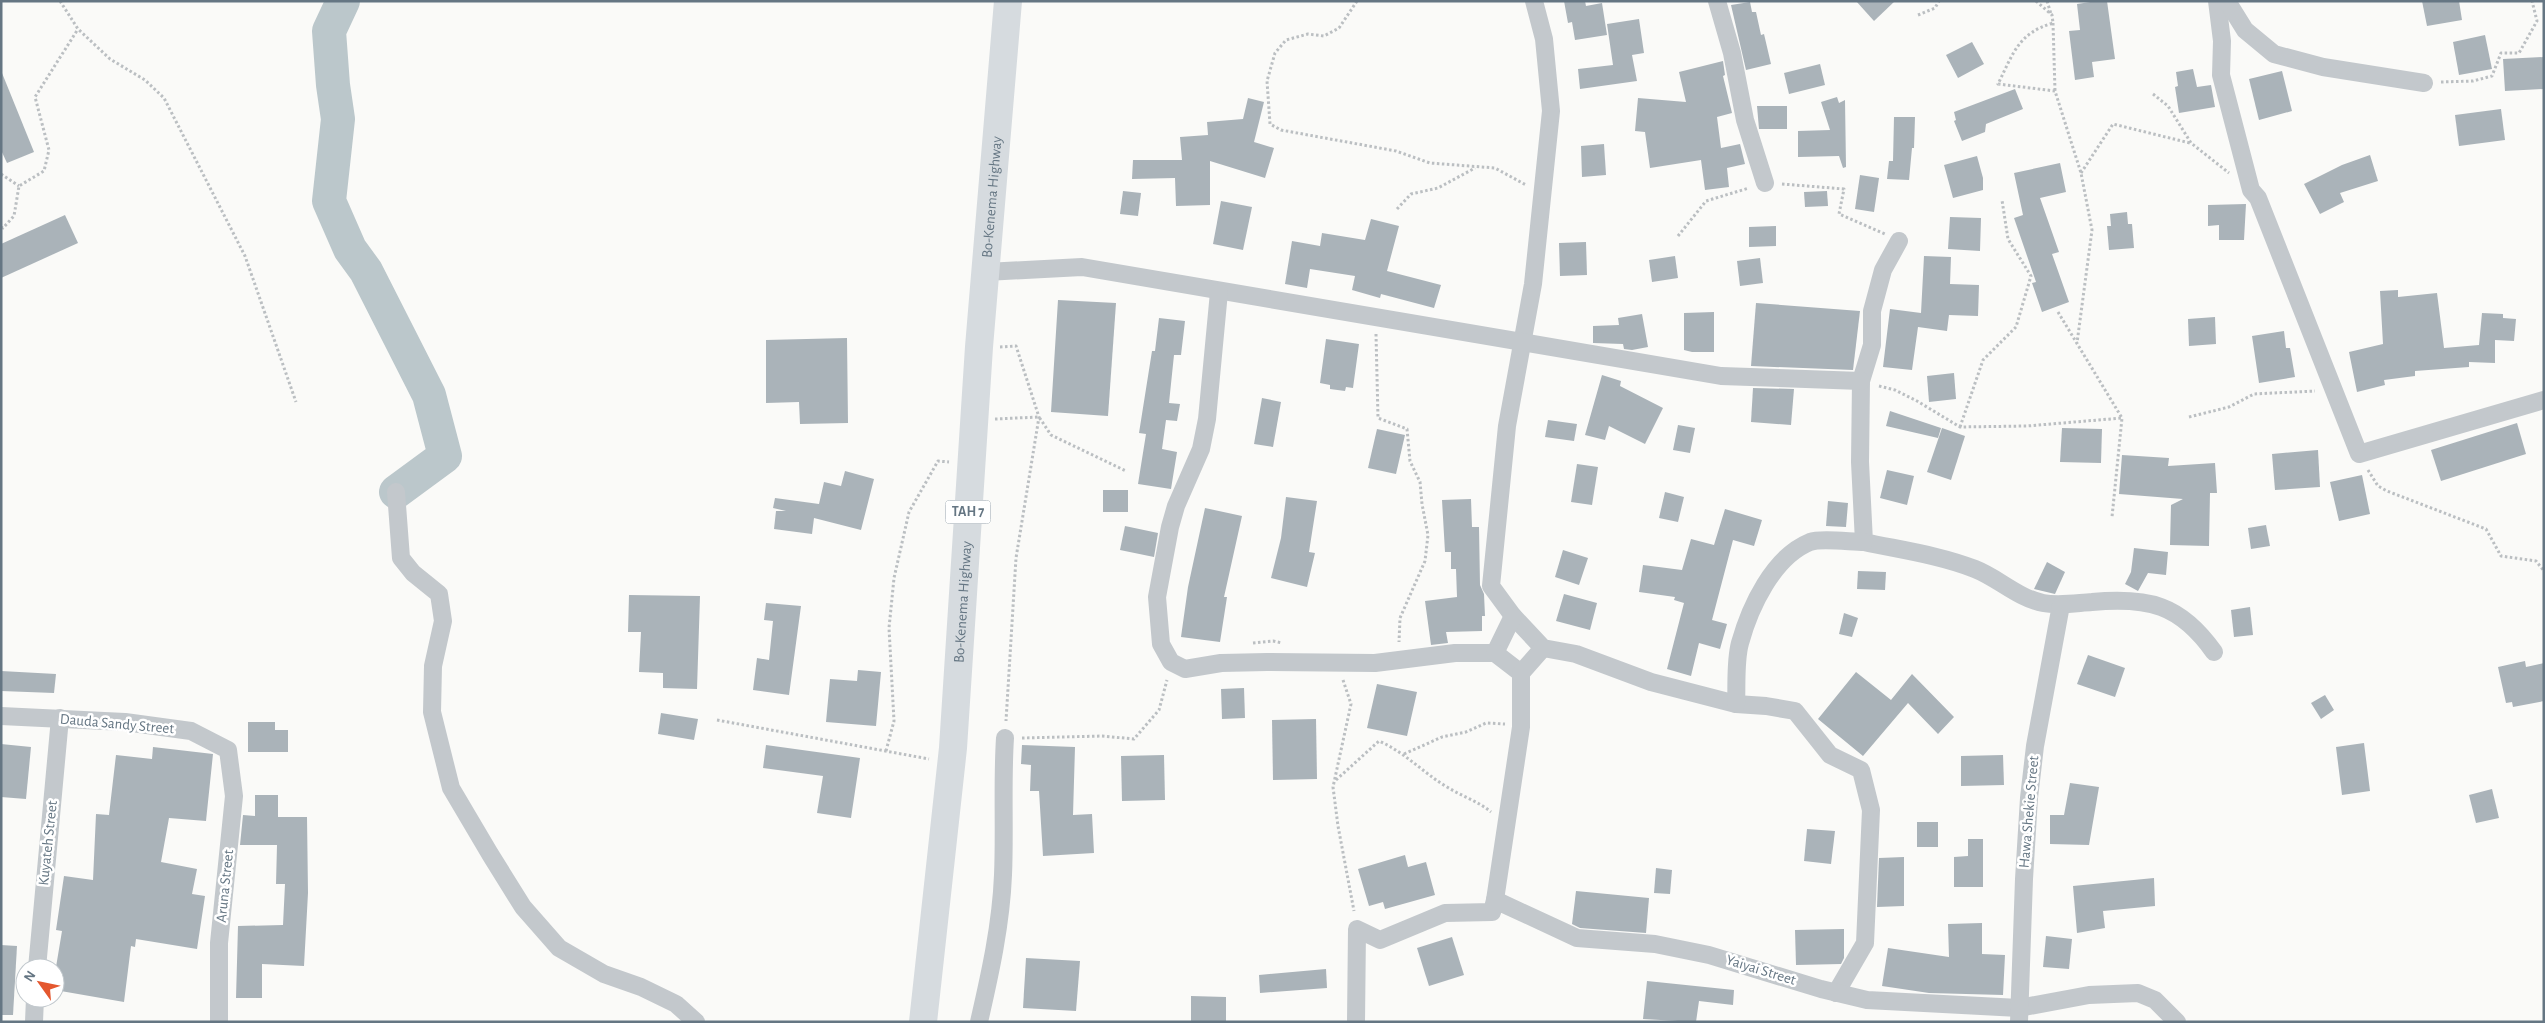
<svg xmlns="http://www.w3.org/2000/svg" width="2545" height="1023" viewBox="0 0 2545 1023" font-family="'Alegreya Sans',sans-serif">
  <rect width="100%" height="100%" fill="#fafaf8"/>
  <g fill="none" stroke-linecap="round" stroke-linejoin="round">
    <path stroke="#bbc7cb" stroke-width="34" d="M343 1 329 31 333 85 338 119 329 201 350 249 366 271 429 395 445 456 396 492"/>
  </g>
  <g fill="#aab3b9">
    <path d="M1564 1H1585L1586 6 1602 3 1607 35 1575 40 1572 22 1568 23Z"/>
    <path d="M1856 1H1895L1874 21Z"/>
    <path d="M2097 1H2107L2115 59 2092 62 2094 77 2075 80 2069 31 2080 30 2077 4Z"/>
    <path d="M2422 1H2459L2462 20 2427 26Z"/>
    <path d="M1750 2 1752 12H1756L1761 35 1764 34 1771 64 1746 70 1731 5Z"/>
    <path d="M1639 19 1644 53 1632 55 1637 81 1580 89 1578 69 1613 65 1607 24Z"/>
    <path d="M2485 35 2492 69 2459 75 2453 42Z"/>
    <path d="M1972 42 1984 64 1958 78 1946 55Z"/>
    <path d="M2544 57V89L2505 91 2503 59Z"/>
    <path d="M1723 61 1725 75 1723 76 1732 113 1717 117 1721 148 1740 144 1745 164 1727 168 1729 187 1705 190 1701 160 1650 168 1645 132 1635 131 1638 98 1686 102 1679 72Z"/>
    <path d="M1820 64 1825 85 1789 94 1784 73Z"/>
    <path d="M2193 69 2197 87 2211 85 2215 107 2179 113 2175 87 2178 86 2176 72Z"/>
    <path d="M2282 71 2292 111 2259 120 2249 79Z"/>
    <path d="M2 73 34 152 7 163 1 150Z"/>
    <path d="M2015 89 2023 109 1986 124 1985 132 1962 141 1954 121 1956 120 1954 112Z"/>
    <path d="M1837 97 1839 103 1845 100 1846 167 1843 168 1839 156 1798 157V131L1830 130 1821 102Z"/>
    <path d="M1248 98 1264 102 1254 142 1274 148 1265 178 1210 161V205L1176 206 1175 178 1132 179 1133 160H1182L1180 137 1208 135 1207 122 1243 119Z"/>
    <path d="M1757 106H1787V129H1759Z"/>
    <path d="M2501 109 2505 140 2459 146 2455 115Z"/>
    <path d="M1894 117H1915L1914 148H1912L1909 180 1887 179 1889 161H1893Z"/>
    <path d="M1604 144 1606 175 1582 177 1581 146Z"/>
    <path d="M2370 155 2378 181 2340 193 2344 202 2320 214 2304 184 2342 165Z"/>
    <path d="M1977 156 1983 178V190L1953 198 1944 165Z"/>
    <path d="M2060 163 2066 192 2040 198 2059 252 2052 254 2069 302 2042 312 2032 283 2036 282 2014 218 2023 215 2014 173Z"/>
    <path d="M1860 175 1879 178 1874 212 1855 209Z"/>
    <path d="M1123 191 1141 193 1138 216 1120 214Z"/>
    <path d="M1827 191 1828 206 1805 207 1804 192Z"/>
    <path d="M1221 201 1252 207 1243 250 1213 244Z"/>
    <path d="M2246 204 2244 240H2219V225L2208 226V205Z"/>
    <path d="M2127 212 2128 224H2132L2134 248 2109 250 2107 226H2111L2110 214Z"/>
    <path d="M65 215 78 243 1 278V244Z"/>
    <path d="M1950 217 1981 218 1980 251 1948 249Z"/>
    <path d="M1371 219 1399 226 1387 271 1441 285 1434 308 1381 294 1380 298 1352 290 1355 276 1310 269 1307 288 1285 284 1292 241 1320 246 1322 233 1365 240Z"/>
    <path d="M1776 226V246L1749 247V227Z"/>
    <path d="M1586 242 1587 275 1560 276 1559 243Z"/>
    <path d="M1675 256 1678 278 1652 282 1649 260Z"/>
    <path d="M1924 256 1951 257 1950 284 1979 285 1978 316 1949 315 1947 331 1918 327 1912 370 1883 367 1890 309 1921 313Z"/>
    <path d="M1760 258 1763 283 1740 286 1737 261Z"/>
    <path d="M2398 290V297L2437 293 2444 348 2479 345 2482 313 2503 314V318L2516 319 2514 341 2495 340V363L2469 362V367L2415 371V376L2384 380 2385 385 2357 392 2349 352 2383 344 2380 291Z"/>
    <path d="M1058 300 1116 303 1108 416 1051 412Z"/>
    <path d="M1756 303 1860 311 1853 370 1751 366Z"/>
    <path d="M1714 312V352H1692L1684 350V313Z"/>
    <path d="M1642 314 1648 347 1632 350 1624 349 1623 344 1593 343V326L1619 325 1618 318Z"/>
    <path d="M2215 317 2216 344 2189 346 2188 319Z"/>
    <path d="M1159 318 1185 321 1181 355H1174L1169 403 1180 404 1177 421 1166 420 1162 449 1177 452 1171 489 1138 484 1146 434 1139 433 1152 351H1155Z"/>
    <path d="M2284 331 2286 348H2290L2295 377 2259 383 2252 336Z"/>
    <path d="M847 338 848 423 800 424 799 402 766 403V340Z"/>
    <path d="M1326 339 1359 344 1353 388 1346 387 1345 391 1330 389V385L1320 383Z"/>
    <path d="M1954 373 1956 399 1929 402 1927 376Z"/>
    <path d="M1602 375 1621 381 1620 386 1663 408 1645 444 1609 426 1605 440 1585 435Z"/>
    <path d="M1753 388 1794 389 1791 425 1751 422Z"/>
    <path d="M1262 398 1281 402 1273 447 1254 444Z"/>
    <path d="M1890 411 1941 428 1938 438 1886 426Z"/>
    <path d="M1548 420 1577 424 1574 441 1545 437Z"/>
    <path d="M2517 423 2526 454 2441 481 2431 450Z"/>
    <path d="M1678 425 1695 428 1690 453 1673 450Z"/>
    <path d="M1942 428 1965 436 1951 480 1927 472Z"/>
    <path d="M2062 428 2102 429 2101 463 2060 462Z"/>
    <path d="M1377 429 1405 435 1396 474 1368 468Z"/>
    <path d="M2318 450 2320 487 2275 490 2272 454Z"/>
    <path d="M2122 455 2169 458 2168 466 2215 463 2217 493H2210L2209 546 2170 545 2171 505 2183 499 2119 494Z"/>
    <path d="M1577 464 1598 467 1592 505 1571 502Z"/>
    <path d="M1887 470 1914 476 1907 505 1880 498Z"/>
    <path d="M845 471 874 479 861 530 814 518 812 534 774 529 776 511H786L773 508 775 498 819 504 824 482 841 486Z"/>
    <path d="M2362 475 2370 514 2339 521 2330 482Z"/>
    <rect x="1103" y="490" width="25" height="22"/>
    <path d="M1665 492 1684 497 1678 522 1659 518Z"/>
    <path d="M1286 497 1317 501 1309 552 1315 553 1307 587 1271 578 1281 538Z"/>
    <path d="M1471 499 1472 527H1479L1480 585 1484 594 1485 616H1482V631L1446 632 1448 643 1431 645 1425 601 1457 597 1456 569H1451V552H1445L1442 500Z"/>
    <path d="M1828 501 1848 503 1846 527 1826 526Z"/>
    <path d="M1205 508 1242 516 1224 597H1227L1220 642 1181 637 1188 587Z"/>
    <path d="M1725 509 1762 520 1754 546 1733 540 1712 620 1727 624 1720 649 1699 643 1691 676 1667 669 1684 603 1674 600 1675 597 1639 592 1643 565 1682 570 1691 539 1714 545Z"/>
    <path d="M2266 525 2270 546 2251 549 2248 528Z"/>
    <path d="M1125 526 1158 533 1154 557 1120 550Z"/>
    <path d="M2134 548 2168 552 2166 575 2148 573 2138 591 2125 584 2131 572Z"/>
    <path d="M1563 550 1588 558 1579 585 1555 577Z"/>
    <path d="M2047 562 2065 572 2055 594 2034 589Z"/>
    <path d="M1858 571 1886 572 1885 590 1857 589Z"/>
    <path d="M1564 594 1597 603 1590 630 1556 621Z"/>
    <path d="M629 595 700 596 697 689 663 688V673L639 672 641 632H628Z"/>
    <path d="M766 603 801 606 789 695 753 690 757 658 769 660 773 621 764 620Z"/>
    <path d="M2250 607 2253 635 2234 637 2231 610Z"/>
    <path d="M1844 613 1858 618 1852 637 1839 634Z"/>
    <path d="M2088 655 2125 668 2115 697 2077 684Z"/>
    <path d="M2525 661 2526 667 2544 663V701L2513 707 2512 702 2506 703 2498 667Z"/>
    <path d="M858 670 881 672 876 726 826 722 830 679 857 681Z"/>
    <path d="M1 671 56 674 54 693 1 691Z"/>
    <path d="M1856 672 1891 700 1912 674 1954 717 1938 734 1908 703 1863 756 1818 719Z"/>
    <path d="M1377 684 1417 692 1407 736 1367 728Z"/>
    <path d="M1244 688 1245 718 1222 719 1221 689Z"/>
    <path d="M2325 695 2334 710 2321 719 2311 703Z"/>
    <path d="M661 713 698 719 694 740 658 734Z"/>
    <path d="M1316 719 1317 779 1273 780 1272 720Z"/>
    <path d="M248 722H275V730H288V752H248Z"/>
    <path d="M2364 743 2370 791 2342 795 2336 747Z"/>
    <path d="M1 744 31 747 26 799 1 797Z"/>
    <path d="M766 745 860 758 851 818 817 813 823 776 763 768Z"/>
    <path d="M1022 745 1075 747 1073 815 1092 814 1094 853 1043 856 1039 791H1030L1031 765 1021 764Z"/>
    <path d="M153 747 213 754 206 821 169 818 161 862 197 869 192 894 205 896 197 949 136 939 135 947 131 946 124 1002 55 990V973L62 931 56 930 64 876 93 880 96 814 109 815 116 755 152 759Z"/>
    <path d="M1164 755 1165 800 1122 801 1121 756Z"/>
    <path d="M2003 755 2004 785 1961 786V756Z"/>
    <path d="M2070 783 2099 787 2089 845 2050 844V815H2064Z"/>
    <path d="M2492 789 2499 818 2476 823 2469 795Z"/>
    <path d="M255 795H278V817H307L308 893 304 966 262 964V998H236L238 926 283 925 285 884H276L277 845H240L243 815 255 816Z"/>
    <rect x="1917" y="822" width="21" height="25"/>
    <path d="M1807 829 1835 831 1831 864 1804 861Z"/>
    <path d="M1968 839H1983V887H1954V857L1968 856Z"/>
    <path d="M1405 855 1408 867 1426 862 1435 895 1385 909 1383 902 1369 906 1358 869Z"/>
    <path d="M1904 857V906L1877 907 1879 858Z"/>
    <path d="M1656 868 1672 870 1670 894 1654 893Z"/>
    <path d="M2154 878 2155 906 2103 911 2105 928 2077 933 2073 886Z"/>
    <path d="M1576 891 1649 898 1646 933 1580 928 1572 924Z"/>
    <path d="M1982 923V954L2005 955 2003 995 1929 993 1882 986 1888 948 1949 957 1948 924Z"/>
    <path d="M1844 929V958L1841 964 1796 965 1795 930Z"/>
    <path d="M2046 936 2072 939 2069 969 2043 967Z"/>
    <path d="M1452 937 1464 975 1429 986 1417 948Z"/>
    <path d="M1 945 17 946 13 1015H1Z"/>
    <path d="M1026 958 1080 961 1076 1011 1023 1008Z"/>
    <path d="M1326 969 1327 988 1260 993 1259 975Z"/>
    <path d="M1647 981 1734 990 1733 1005 1699 1001 1696 1022 1643 1019Z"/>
    <path d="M1191 996 1226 997V1022H1191Z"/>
  </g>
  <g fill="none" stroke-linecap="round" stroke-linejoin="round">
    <g stroke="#bbbfc2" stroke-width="3" stroke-dasharray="2.5 2.5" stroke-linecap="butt">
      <path d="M60 1 78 29 110 59 145 80 164 98 245 256 296 402"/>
      <path d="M1357 1 1339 28 1324 36 1308 34 1286 40 1275 53 1267 81 1270 124 1281 130 1396 151 1430 163 1495 168 1526 185"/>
      <path d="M2036 1 2052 15 2053 23C2018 33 2013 54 1998 84L2055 91 2081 173 2092 230 2077 343"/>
      <path d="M2047 1 2051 14"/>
      <path d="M1918 15 1935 8 1939 1"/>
      <path d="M2053 23 2055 91"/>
      <path d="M2441 82 2473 81 2492 76 2501 53H2519L2537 21 2532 1"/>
      <path d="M2153 94 2168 106 2191 143 2229 173"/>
      <path d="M2081 173 2113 124 2190 143"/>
      <path d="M1 174 19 186"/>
      <path d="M1782 184 1844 189 1839 214 1885 234"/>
      <path d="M1397 209 1411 194 1438 188 1475 168"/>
      <path d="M1 227 3 228 14 216 19 186 44 171 49 150 35 97 78 29"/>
      <path d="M1678 236 1706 201 1749 188"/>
      <path d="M2058 312 2122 418 2112 517"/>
      <path d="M1376 334 1378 418 1407 429 1410 461 1420 482 1422 504 1428 535 1425 561 1400 618 1399 642"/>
      <path d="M1000 347 1016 346 1039 417 1016 558 1006 721"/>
      <path d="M1879 386 1895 390 1917 401 1960 427 2027 426 2122 418"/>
      <path d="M2189 417 2229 407 2254 394 2315 391"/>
      <path d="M995 419 1039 417 1051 435 1126 471"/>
      <path d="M1960 427 1983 360 2016 327 2031 276 2008 239 2002 200"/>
      <path d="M2368 470 2378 486 2387 491 2486 529 2501 556 2536 561 2544 571"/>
      <path d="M1253 643 1273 641 1282 643"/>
      <path d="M1343 680 1351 704 1333 787 1338 826 1354 911"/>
      <path d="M717 720 929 759"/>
      <path d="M1022 738 1102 736 1134 739 1159 710 1167 680"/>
      <path d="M886 751 894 721 889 628 894 578 909 512 938 461 949 462"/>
      <path d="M1404 754 1442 737 1466 732 1486 723 1505 724"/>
      <path d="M1336 780 1379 741C1406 753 1422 772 1447 787 1461 796 1478 801 1491 812"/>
    </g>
    <g stroke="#c3c8cc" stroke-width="18">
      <path d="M1534 1 1544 39 1551 111 1533 284 1507 426 1491 586 1513 616 1543 648 1576 654 1651 682 1736 704 1766 706 1795 711 1830 755 1861 770 1871 810 1865 943 1836 993"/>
      <path d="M1717 1 1732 53 1745 120 1765 183"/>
      <path d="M2217 1 2222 41 2221 75 2251 190 2258 198 2359 454 2544 400"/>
      <path d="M2227 1 2245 30 2274 54 2323 67 2424 83"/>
      <path d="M1899 241 1883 270 1872 311V345L1861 381 1860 462 1864 542C1901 550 1939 555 1975 569 1998 578 2018 598 2043 603 2059 606 2076 603 2092 602 2148 597 2180 604 2214 652"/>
      <path d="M986 272 1082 267 1721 376 1861 381"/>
      <path d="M1219 292 1207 419 1201 449 1176 506 1170 527 1157 597 1161 644 1171 662 1185 669 1221 663 1267 662 1375 663 1455 653H1495L1513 616"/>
      <path d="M396 492 401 558 413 573 439 594 443 621 433 666 432 712 451 788 490 854 523 907 559 948 604 974 641 987 676 1004 696 1022"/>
      <path d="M1495 653 1521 673"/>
      <path d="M1736 704C1737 685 1735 661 1740 643 1750 607 1773 557 1810 542 1821 538 1851 542 1864 542"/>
      <path d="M1 716 125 722 191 731 228 750 234 796 219 943V1022"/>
      <path d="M1495 900 1521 727V673L1543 648"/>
      <path d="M37 968 60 718"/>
      <path d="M34 1022 35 998"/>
      <path d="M979 1022C990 974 1001 925 1003 875 1005 830 1002 784 1005 738"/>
      <path d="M1356 1022 1357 929 1380 940 1445 913 1492 912 1495 900 1577 938 1655 944 1709 955 1821 989 1867 1000 2019 1008 2089 995 2138 993 2155 1000 2177 1022"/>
      <path d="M2019 1022 2024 879 2029 798 2035 746 2061 605"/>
    </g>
    <path stroke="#d6dbdf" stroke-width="28" id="s1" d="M923 1022 953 748 979 347 1008 1"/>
  </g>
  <g text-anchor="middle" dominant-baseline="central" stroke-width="5" stroke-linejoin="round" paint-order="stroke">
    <rect fill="#fff" stroke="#939fa8" stroke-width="1" x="945.5" y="500.5" width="45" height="23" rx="4"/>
    <g font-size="14" font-weight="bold" fill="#657683">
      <text x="968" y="512">TAH 7</text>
    </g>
    <g font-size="15" fill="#657683" stroke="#fff">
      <text stroke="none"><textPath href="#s1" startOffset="828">Bo-Kenema Highway</textPath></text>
      <text stroke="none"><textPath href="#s1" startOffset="422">Bo-Kenema Highway</textPath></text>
      <text transform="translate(117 724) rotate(5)">Dauda Sandy Street</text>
      <text transform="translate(2029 812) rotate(-85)">Hawa Shekie Street</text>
      <text transform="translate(48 843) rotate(-84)">Kuyateh Street</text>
      <text transform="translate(225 886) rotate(-84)">Aruna Street</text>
      <text transform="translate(1761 970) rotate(17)">Yaiyai Street</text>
    </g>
  </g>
  <rect width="2545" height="1023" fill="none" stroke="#657683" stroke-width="5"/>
  <g transform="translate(40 983) rotate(303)"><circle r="24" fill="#ffffff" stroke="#c1c8cd"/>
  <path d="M0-4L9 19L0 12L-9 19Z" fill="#e4572e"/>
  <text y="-8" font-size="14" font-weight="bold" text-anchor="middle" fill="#657683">N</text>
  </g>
</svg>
